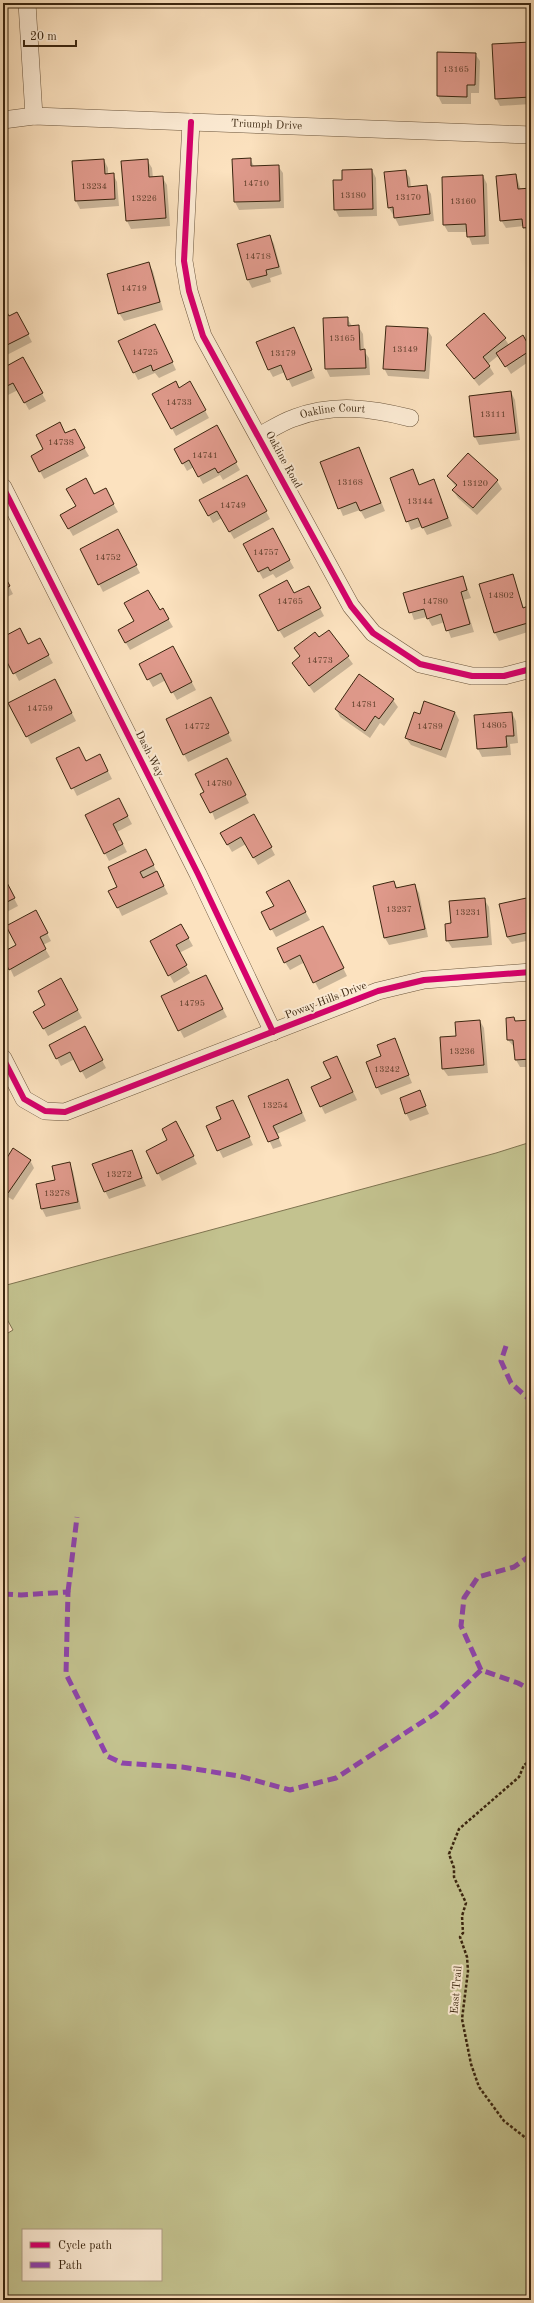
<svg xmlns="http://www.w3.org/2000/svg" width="534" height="2303" viewBox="0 0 534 2303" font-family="'Old Standard TT',serif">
  <rect width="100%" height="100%" fill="#fce2bf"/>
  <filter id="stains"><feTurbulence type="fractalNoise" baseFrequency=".005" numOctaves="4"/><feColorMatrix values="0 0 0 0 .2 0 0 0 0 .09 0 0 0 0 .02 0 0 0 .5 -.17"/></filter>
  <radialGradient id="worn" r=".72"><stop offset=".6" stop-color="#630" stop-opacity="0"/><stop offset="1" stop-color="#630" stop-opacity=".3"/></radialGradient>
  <path fill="#c3c28f" stroke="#7f7450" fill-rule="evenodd" d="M531 1142V2300H3V1336L13 1330 3 1312V1286L496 1153ZM23 2230H161V2280H23Z"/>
  <g fill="#0003">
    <path d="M531 43V104L500 106 496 98Z"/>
    <path d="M475 54 480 61 479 93H471V104H442L438 96Z"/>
    <path d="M250 159 254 166H278L283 173 284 208 239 210 235 202Z"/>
    <path d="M104 160 108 168V174H113L117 182 119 206 80 209 76 201 73 162Z"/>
    <path d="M147 160 152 168 153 178 162 177 167 185 170 226 131 229 127 221 122 162Z"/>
    <path d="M372 170 376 178 377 216 339 217 335 209 343 181Z"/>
    <path d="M405 171 410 178 411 188 426 186 431 194 434 221 399 226 395 218 389 208 385 173Z"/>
    <path d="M516 175 521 190 531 189V235L529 236 524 226 506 228 501 220Z"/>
    <path d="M483 176 487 184 489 244 472 245 467 232H448L444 225Z"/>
    <path d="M270 236 274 244 282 274 270 278 271 282 252 288 248 280 238 245Z"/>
    <path d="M148 263 153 271 163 310 124 321 119 313Z"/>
    <path d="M3 307 9 317 21 321 32 342 3 357Z"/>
    <path d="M347 318 352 326H358L363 334 364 351 369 358 370 375 330 377 326 369 324 319Z"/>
    <path d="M294 328 315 378 292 387 285 372 273 377 269 370Z"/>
    <path d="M427 329 432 337 429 379 388 376 384 368Z"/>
    <path d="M159 333 176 370 159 378 155 373 138 380 119 341Z"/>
    <path d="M522 336 531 349V360L511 374 499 355 488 364 494 374 479 386 447 345 505 339 509 345Z"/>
    <path d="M27 366 46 401 29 410 18 390 4 397 3 395V369Z"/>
    <path d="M179 389 194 390 209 418 176 436 154 394Z"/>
    <path d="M511 392 515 400 520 440 479 445 475 437 470 397Z"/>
    <path d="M216 427 240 470 223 480 220 475 203 484 194 467 187 471 175 449Z"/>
    <path d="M74 430 89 456 44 479 32 456Z"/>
    <path d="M359 448 385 511 365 519 360 510 343 516 321 463Z"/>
    <path d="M468 454 497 481 502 489 477 515 458 498 453 490 456 487 448 476Z"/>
    <path d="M413 471 420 486 434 481 452 526 427 535 422 526 411 530 391 479Z"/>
    <path d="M251 483 270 519 234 539 222 518 213 523 201 501Z"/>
    <path d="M105 489 118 512 73 536 61 515Z"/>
    <path d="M272 529 294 568 276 578 273 574 263 579 244 544Z"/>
    <path d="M122 538 140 573 103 592 99 584Z"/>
    <path d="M3 574 13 594 3 599Z"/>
    <path d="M512 575 524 608 527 607 531 614V631L499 641 495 633 481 585Z"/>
    <path d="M463 577 471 598 464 600 474 632 451 638 445 622 432 626 427 617 414 620 405 594Z"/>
    <path d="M294 595H313L324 616 284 638 279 630Z"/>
    <path d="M163 610 173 627 130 650 119 631Z"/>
    <path d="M3 638 28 645 44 647 53 663 19 681 3 651Z"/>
    <path d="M318 639 348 657 353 664 314 693 293 663 301 657 295 648Z"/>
    <path d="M177 654 196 690 177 700 166 680 153 687 140 664Z"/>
    <path d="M59 688 76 721 31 744 27 736Z"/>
    <path d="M393 700 398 707 384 726 380 723 370 738 340 717 336 709Z"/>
    <path d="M215 706 232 741 188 762 184 754Z"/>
    <path d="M455 712 459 720 446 758 411 745 406 738 420 715Z"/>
    <path d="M512 713 516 721 518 743 510 744 511 755 482 757 478 749 475 716Z"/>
    <path d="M58 758 104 763 112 779 77 796Z"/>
    <path d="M231 767 249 803 215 820 205 792Z"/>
    <path d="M123 807 132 824 117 832 127 852 109 861 86 816Z"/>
    <path d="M254 816 275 855 258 865 246 844 232 852 221 833Z"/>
    <path d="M150 858 168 894 122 916 110 891 118 887Z"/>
    <path d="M3 877 18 906 3 914Z"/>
    <path d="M394 882 398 889 415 886 419 893 428 937 389 945 385 938Z"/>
    <path d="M293 889 310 920 276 937 263 913 275 907Z"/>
    <path d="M531 898V940L512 944 507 937Z"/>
    <path d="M484 899 489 907 492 945 452 948 447 940 452 924Z"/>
    <path d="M40 919 51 941 43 945 50 957 14 977 3 953 18 946Z"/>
    <path d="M181 925 193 946 179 953 190 973 174 983 151 942Z"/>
    <path d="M327 935 347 976 319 990 305 962 290 970 285 962Z"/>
    <path d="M210 983 227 1017 184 1038 163 997Z"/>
    <path d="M65 987 82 1018 48 1036 35 1012 47 1006Z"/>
    <path d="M514 1018 516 1022 531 1021V1067H520L516 1060 515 1048 508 1040 507 1019Z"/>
    <path d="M480 1021 484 1028 488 1073 448 1076 443 1069 457 1037Z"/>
    <path d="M89 1035 106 1068 86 1079 75 1059 61 1066 50 1045Z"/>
    <path d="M394 1040 412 1083 381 1095 377 1087Z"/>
    <path d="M337 1057 357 1100 325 1114 312 1088 332 1079Z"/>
    <path d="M292 1088 306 1121 277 1134 282 1146 273 1149 250 1097Z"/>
    <path d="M419 1092 429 1114 410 1121 406 1113Z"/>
    <path d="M233 1101 253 1145 223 1158 207 1126 222 1120Z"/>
    <path d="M180 1130 197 1164 162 1181 147 1151 169 1141Z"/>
    <path d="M131 1151 146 1186 109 1199 105 1191Z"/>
    <path d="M3 1160H30L34 1168 13 1200 3 1194Z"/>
    <path d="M69 1163 73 1171 81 1209 46 1217 42 1209 37 1185 57 1181Z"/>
  </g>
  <g fill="#e09a8c" stroke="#3b2610">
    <path d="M531 42V97L495 99 492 44Z"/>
    <path d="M437 52 476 53 475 85H467V97L437 96Z"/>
    <path d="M251 158V166L279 165 280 201 234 202 232 159Z"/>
    <path d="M104 159 105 174 114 173 115 199 75 201 72 161Z"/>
    <path d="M148 159 149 177 163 176 166 218 126 221 121 161Z"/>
    <path d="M372 169 373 209 334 210 333 180H342V170Z"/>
    <path d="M406 170 408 187 427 185 430 214 394 218 393 207 388 208 384 172Z"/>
    <path d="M516 174 518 189 531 188V227L523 228 522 219 500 221 496 176Z"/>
    <path d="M483 175 485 236 467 237 466 224 443 225 442 177Z"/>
    <path d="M270 235 279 267 266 270 267 275 247 280 237 244Z"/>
    <path d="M149 262 160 302 118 314 107 274Z"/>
    <path d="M3 305 9 316 17 312 29 334 3 347Z"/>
    <path d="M484 313 506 338 483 357 490 366 474 379 446 345Z"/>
    <path d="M348 317V326L359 325 360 350 365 349 366 368 325 369 323 318Z"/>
    <path d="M155 324 173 362 153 371 151 365 133 373 118 341Z"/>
    <path d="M386 326 428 328 425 371 383 369Z"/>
    <path d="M294 327 312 370 287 380 281 365 268 370 256 342Z"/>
    <path d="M523 335 531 350 505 367 496 353Z"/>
    <path d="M23 357 43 393 24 403 13 383 3 388V368Z"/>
    <path d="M176 381 179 388 190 381 206 410 171 429 152 394Z"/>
    <path d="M511 391 516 433 474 437 469 396Z"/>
    <path d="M60 422 65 433 75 429 85 448 39 472 31 456 43 449 36 435Z"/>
    <path d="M217 425 237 462 218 473 215 468 198 477 189 460 182 464 174 449Z"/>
    <path d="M359 447 381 503 360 511 356 502 338 509 320 462Z"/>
    <path d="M468 453 498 480 473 508 452 490 457 485 447 476Z"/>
    <path d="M413 469 419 485 434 479 448 518 422 528 418 518 406 522 390 478Z"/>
    <path d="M247 475 267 511 229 532 217 511 208 516 199 500Z"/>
    <path d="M86 478 94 494 106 488 114 504 68 529 60 515 76 506 66 489Z"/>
    <path d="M273 528 290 560 270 571 268 567 258 572 243 544Z"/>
    <path d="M118 529 137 565 98 585 80 549Z"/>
    <path d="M3 573 10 586 3 590Z"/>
    <path d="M513 574 523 608 528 606 531 622 494 633 479 584Z"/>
    <path d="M463 576 467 590 461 592 470 624 446 631 441 614 427 619 424 609 409 613 403 593Z"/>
    <path d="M287 580 294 593 309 586 321 608 278 631 259 595Z"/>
    <path d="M148 590 160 610 163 608 169 619 125 643 118 630 134 621 124 603Z"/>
    <path d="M20 628 28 644 40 638 49 655 13 674 3 654V637Z"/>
    <path d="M329 630 349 656 309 686 292 663 300 656 294 648 315 632 319 637Z"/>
    <path d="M173 646 192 682 171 693 161 673 147 680 139 664Z"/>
    <path d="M359 674 394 699 379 719 375 716 365 731 335 709Z"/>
    <path d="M55 679 72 713 26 737 8 703Z"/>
    <path d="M211 697 229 733 183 755 166 719Z"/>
    <path d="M424 701 455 712 441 750 405 738 414 712 420 714Z"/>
    <path d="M512 712 514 736H506L507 747 477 749 474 715Z"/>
    <path d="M79 747 86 761 100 754 108 771 71 789 56 758Z"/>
    <path d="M227 758 246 795 210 813 200 794 204 792 195 774Z"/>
    <path d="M119 798 128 816 113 824 123 844 104 854 85 815Z"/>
    <path d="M254 814 272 847 253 858 241 837 227 845 220 833Z"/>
    <path d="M146 849 154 865 140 872 143 878 157 871 164 886 117 908 108 891 117 887 108 867Z"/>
    <path d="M3 875 15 898 3 904Z"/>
    <path d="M289 880 306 912 270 930 261 912 274 906 266 892Z"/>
    <path d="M394 881 396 888 415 884 425 929 384 938 373 886Z"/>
    <path d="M531 897V932L507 937 499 904Z"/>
    <path d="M485 898 488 937 446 941 445 924 451 923 449 901Z"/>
    <path d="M36 910 48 933 40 937 46 949 9 970 3 958V952L16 945 6 926Z"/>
    <path d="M181 924 189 938 176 945 187 965 168 976 150 941Z"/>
    <path d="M323 926 344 968 313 983 300 955 284 963 277 948Z"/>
    <path d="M206 975 223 1009 178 1031 161 996Z"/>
    <path d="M61 978 78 1010 43 1029 33 1012 45 1005 38 991Z"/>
    <path d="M514 1017 515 1021 531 1020V1059L515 1060 513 1040H507L506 1018Z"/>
    <path d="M480 1020 484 1065 442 1069 440 1037 456 1036 455 1022Z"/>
    <path d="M85 1026 103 1060 80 1072 70 1052 56 1059 49 1045Z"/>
    <path d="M395 1038 409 1075 376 1088 366 1062 381 1056 377 1045Z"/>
    <path d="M337 1056 353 1092 320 1107 311 1087 331 1078 323 1062Z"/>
    <path d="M288 1079 302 1113 273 1126 279 1138 268 1142 248 1096Z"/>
    <path d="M420 1090 426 1106 405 1114 400 1098Z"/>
    <path d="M233 1100 250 1137 217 1151 206 1126 221 1119 216 1107Z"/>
    <path d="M176 1121 194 1156 157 1174 146 1151 167 1140 162 1129Z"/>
    <path d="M13 1148 31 1160 8 1193 3 1190V1159L5 1161Z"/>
    <path d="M132 1150 142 1178 104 1192 92 1164Z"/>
    <path d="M70 1162 78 1202 41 1209 36 1184 55 1180 52 1166Z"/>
  </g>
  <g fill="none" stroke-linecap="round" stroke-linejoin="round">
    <defs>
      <g id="minor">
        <path d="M27 3 34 116"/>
        <path id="s1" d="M3 120 34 116 531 135"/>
        <path d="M191 122 184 261 189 291 203 336 351 606 373 633 420 664 472 676H504L531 669"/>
        <path id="s2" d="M259 436C270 430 282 422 294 418 333 403 371 408 410 418"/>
        <path d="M3 487 198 874 273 1032"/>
        <path d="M3 1058 24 1099 45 1111 65 1112 378 991 424 980 531 972"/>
      </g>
    </defs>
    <use href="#minor" stroke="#6b553c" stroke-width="18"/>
    <path stroke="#3b2610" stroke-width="2.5" stroke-dasharray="3 2" stroke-linecap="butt" d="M531 1760 524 1765 519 1777 459 1829 449 1854 454 1868V1877L466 1903 462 1916 463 1933 460 1937 467 1957 468 1971 462 2019 471 2064 479 2087 504 2121 531 2142"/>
    <use href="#minor" stroke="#fdecd5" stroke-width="17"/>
    <g stroke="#8e44ad" stroke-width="5" stroke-dasharray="10 5" stroke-linecap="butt">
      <path d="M506 1346 501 1361 511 1383 531 1401"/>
      <path d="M68 1592 77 1517"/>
      <path d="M3 1594 21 1595 68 1592 66 1674 107 1756 122 1763 182 1767 239 1776 290 1790 336 1778 436 1713 481 1670 518 1683 531 1690"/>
      <path d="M481 1670 461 1626 464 1598 478 1577 514 1567 531 1555"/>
    </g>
    <defs>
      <g id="cycleway">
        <path d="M191 122 184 261 189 291 203 336 351 606 373 633 420 664 472 676H504L531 669"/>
        <path d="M3 487 198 874 273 1032"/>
        <path d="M3 1058 24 1099 45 1111 65 1112 378 991 424 980 531 972"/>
      </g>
    </defs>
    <use href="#cycleway" stroke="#fdecd5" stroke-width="8"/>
    <use href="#cycleway" stroke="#d6006c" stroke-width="6"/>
  </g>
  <g text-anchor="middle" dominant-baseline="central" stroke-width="4" stroke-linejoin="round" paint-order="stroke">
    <g font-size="9" fill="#64432f">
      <text x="456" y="69">13165</text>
      <text x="256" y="183">14710</text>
      <text x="94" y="186">13234</text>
      <text x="353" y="195">13180</text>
      <text x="408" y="197">13170</text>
      <text x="144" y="198">13226</text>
      <text x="463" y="201">13160</text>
      <text x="258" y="256">14718</text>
      <text x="134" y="288">14719</text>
      <text x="342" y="338">13165</text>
      <text x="405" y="349">13149</text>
      <text x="145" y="352">14725</text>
      <text x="283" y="353">13179</text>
      <text x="179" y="402">14733</text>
      <text x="493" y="414">13111</text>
      <text x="61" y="442">14738</text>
      <text x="205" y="455">14741</text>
      <text x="350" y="482">13168</text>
      <text x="475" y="483">13120</text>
      <text x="420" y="501">13144</text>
      <text x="233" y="505">14749</text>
      <text x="266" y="552">14757</text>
      <text x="108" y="557">14752</text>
      <text x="501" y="595">14802</text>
      <text x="290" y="601">14765</text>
      <text x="435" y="601">14780</text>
      <text x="320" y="660">14773</text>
      <text x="364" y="704">14781</text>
      <text x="40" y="708">14759</text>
      <text x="494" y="725">14805</text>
      <text x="197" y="726">14772</text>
      <text x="430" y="726">14789</text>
      <text x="219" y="783">14780</text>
      <text x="399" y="909">13237</text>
      <text x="468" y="912">13231</text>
      <text x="192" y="1003">14795</text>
      <text x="462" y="1051">13236</text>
      <text x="387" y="1069">13242</text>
      <text x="275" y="1105">13254</text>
      <text x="119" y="1174">13272</text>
      <text x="57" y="1193">13278</text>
    </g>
    <g font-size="11" fill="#3b2610" stroke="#fdecd5">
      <text stroke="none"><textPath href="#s1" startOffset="264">Triumph Drive</textPath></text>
      <text stroke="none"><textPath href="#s2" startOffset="79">Oakline Court</textPath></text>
      <text transform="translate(283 460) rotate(61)">Oakline Road</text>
      <text transform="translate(149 754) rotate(63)">Dash Way</text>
      <text transform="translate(326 1001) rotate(-21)">Poway Hills Drive</text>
      <text transform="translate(457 1990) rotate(-85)">East Trail</text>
    </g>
  </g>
  <rect width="534" height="2303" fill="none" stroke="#fce2bf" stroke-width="16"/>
  <rect x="4" y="4" width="526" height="2295" fill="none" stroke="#3b2610" stroke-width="2"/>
  <rect x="8" y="8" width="518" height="2287" fill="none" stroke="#3b2610"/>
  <rect x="22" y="2229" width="140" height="52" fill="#fdecd5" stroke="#af9d86"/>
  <rect x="30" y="2242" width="20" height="6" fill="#d6006c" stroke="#af9d86"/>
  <text x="58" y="2249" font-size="12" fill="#3b2610">Cycle path</text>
  <rect x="30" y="2262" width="20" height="6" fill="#8e44ad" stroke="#af9d86"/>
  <text x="58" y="2269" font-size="12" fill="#3b2610">Path</text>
  <path d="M24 40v6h52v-6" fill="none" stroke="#3b2610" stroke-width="2"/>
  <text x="30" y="40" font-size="12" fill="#3b2610" stroke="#fdecd5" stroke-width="3" paint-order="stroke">20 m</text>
  <rect width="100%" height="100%" filter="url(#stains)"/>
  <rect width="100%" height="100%" fill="url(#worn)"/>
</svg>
